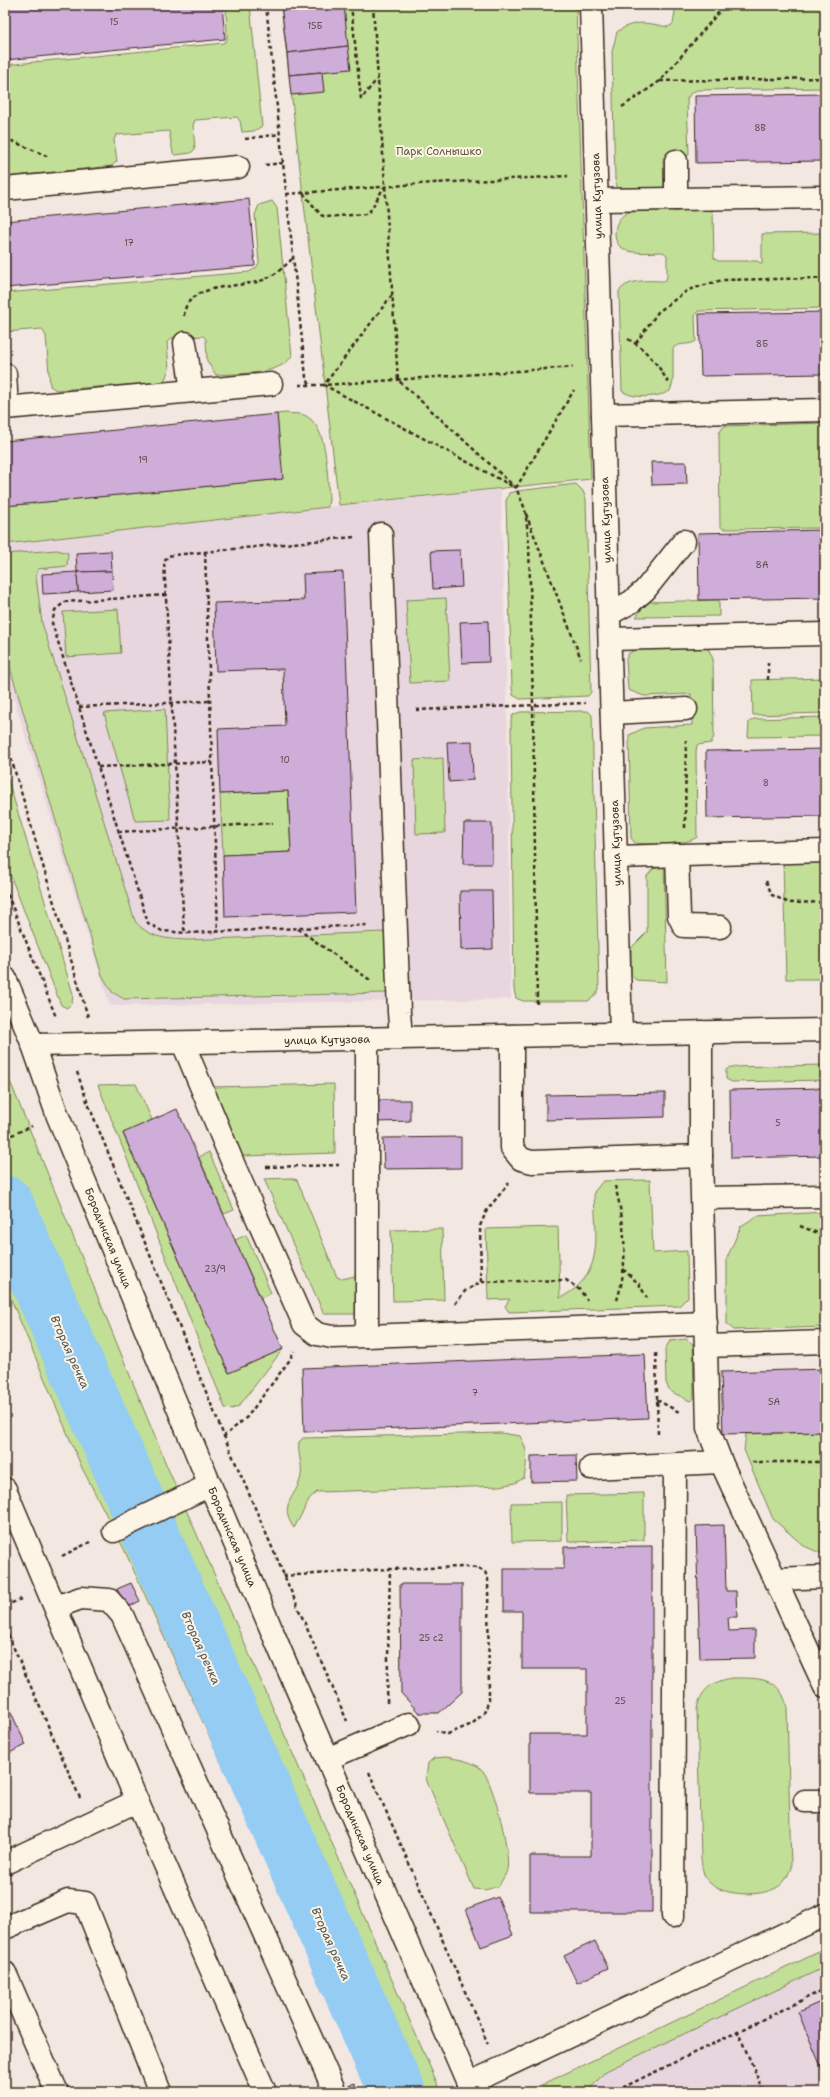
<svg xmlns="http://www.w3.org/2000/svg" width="830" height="2097" viewBox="0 0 830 2097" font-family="'Shantell Sans',sans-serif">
  <rect width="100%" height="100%" fill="#f3e7e2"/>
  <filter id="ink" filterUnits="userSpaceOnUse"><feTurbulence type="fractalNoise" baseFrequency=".025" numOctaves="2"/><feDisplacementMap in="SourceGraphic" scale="8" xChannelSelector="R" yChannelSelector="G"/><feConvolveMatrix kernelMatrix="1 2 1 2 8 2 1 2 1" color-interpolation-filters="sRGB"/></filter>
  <g filter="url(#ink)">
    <g fill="#e8d6df">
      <path d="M501 489 507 706 511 999 110 1006 5 671V544L328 507Z"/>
      <path d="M825 1949V2092H536L535 2088Z"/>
    </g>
    <g fill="#c2df97" stroke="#7e845a">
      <path d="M226 5H250L262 126 254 131 242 132 240 121 237 117 195 120 193 125 195 149 191 153 175 155 173 153 169 131 116 135 114 140 117 161 112 166 5 177V65L224 43 227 39Z"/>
      <path d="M281 5H576L591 479 339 505Z"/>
      <path d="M676 5H825V88L697 90 691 93 687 99 689 154 687 157 663 158 664 188 626 190 618 189 615 180 612 52 617 32C635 19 647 23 668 27L673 24Z"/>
      <path d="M272 201 277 208 292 356C279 376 238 373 216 375L207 361 206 339 203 336 172 338 167 342 169 369 164 382 56 390 50 386 46 336 42 329 5 332V293L249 272 256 268 259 263 255 215 259 205Z"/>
      <path d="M710 209 713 213 714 258 718 261H757L762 264V234L825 233V308L698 311 695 316 696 341C689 346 680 342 673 348V382L670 391C657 398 633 399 622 391L619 291C629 278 650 281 665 281L667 277V255L663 252C646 252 614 258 615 232 616 222 620 217 628 212Z"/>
      <path d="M286 413C291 414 299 413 304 415 329 425 327 477 329 499L328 507 5 544V506L282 479 277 414Z"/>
      <path d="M825 423V528L723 529 720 526 719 433 724 426Z"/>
      <path d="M576 484 583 491 586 499 591 692 588 696 520 699 513 695 512 687 506 501 509 493 517 491Z"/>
      <path d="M57 550 68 553 67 566 38 569 36 577 42 623 135 921C148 938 168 939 187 940L383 932 388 939 389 989 386 993 124 999 112 992 102 975 5 651V554Z"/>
      <path d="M446 598 450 681 410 683 406 600Z"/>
      <path d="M719 600V616L636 617 647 602Z"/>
      <path d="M118 609 121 653 66 657 63 612Z"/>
      <path d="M705 647 709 650 713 659 714 736 711 743 697 745 696 751 697 837C688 845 648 845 635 843L631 838 629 735 644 728 692 725 691 694 644 696 628 690 626 659 629 653 635 650Z"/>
      <path d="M825 678V713L753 715 752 680Z"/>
      <path d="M165 709 170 820 135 821 104 713Z"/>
      <path d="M588 711 592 715 599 989 595 996 588 1001H523L516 998 514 990 511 720 513 715 520 712Z"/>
      <path d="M825 717V736L748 737 749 722 754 719Z"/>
      <path d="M443 758 445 833 416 834 414 760Z"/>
      <path d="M5 770 73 994 72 1003 67 1008 61 1005 5 862Z"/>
      <path d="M288 791 291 852 223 855 220 794Z"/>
      <path d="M825 860V979H786L783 861Z"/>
      <path d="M664 866 667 982 636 980 631 975V948L647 932V876L653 869Z"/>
      <path d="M825 1065V1080L732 1082 726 1079V1070L730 1067Z"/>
      <path d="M5 1069 166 1464 441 2092H371L124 1549 82 1468 5 1285Z"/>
      <path d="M136 1084 152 1120 123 1134 229 1373 283 1349 239 1406 232 1409 225 1408 98 1085Z"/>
      <path d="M334 1084 335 1153 242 1156 213 1087Z"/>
      <path d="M209 1152 234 1210 224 1214 199 1157Z"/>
      <path d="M290 1178 297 1180 337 1277 342 1279 355 1276 359 1281 360 1314H324L264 1179Z"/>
      <path d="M650 1180 653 1253 687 1251 688 1297 679 1306 509 1312 505 1306 510 1299 488 1300 486 1229 558 1227 560 1298C606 1275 595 1236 594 1192L603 1181Z"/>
      <path d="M825 1212V1327L734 1330 727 1324V1258L741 1226 757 1216Z"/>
      <path d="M442 1229 444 1300 393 1301 391 1230Z"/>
      <path d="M246 1235 271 1293 261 1298 235 1240Z"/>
      <path d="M686 1339 693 1344 694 1398 690 1401 670 1391 666 1383 665 1349 670 1341Z"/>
      <path d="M825 1432V1555L804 1546 773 1519 744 1450 746 1434Z"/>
      <path d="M501 1433 520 1436C529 1451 527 1462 524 1478L515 1483 500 1486 317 1492 311 1497 294 1528C277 1504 297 1497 301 1476 303 1464 297 1454 299 1442L303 1438Z"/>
      <path d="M644 1493V1540L568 1542 566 1495Z"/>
      <path d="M562 1502V1541L512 1542 511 1503Z"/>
      <path d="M731 1678C757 1678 780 1676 787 1707L791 1868C787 1878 783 1885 774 1889 757 1897 719 1896 707 1880 703 1875 702 1866 701 1859L697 1709C701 1689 712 1682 731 1678Z"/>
      <path d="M446 1757C457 1759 475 1761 483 1771 494 1786 511 1852 507 1870 506 1875 501 1881 499 1886L485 1890 474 1889 426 1779 428 1763 434 1758Z"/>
      <path d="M825 1949V1967L606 2071 587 2092H536L535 2088Z"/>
    </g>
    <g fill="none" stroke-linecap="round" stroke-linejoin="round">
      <path stroke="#94ccf3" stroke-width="57" d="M5 1204 397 2092"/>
    </g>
    <g fill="#ceadd8" stroke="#3b2a1e">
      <path d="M5 5H222L225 39 5 60Z"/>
      <path d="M281 5H344L348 46 287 53Z"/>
      <path d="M348 46 351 69 289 75 287 53Z"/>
      <path d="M322 72 324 92 291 95 289 75Z"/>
      <path d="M825 94V161L696 163 695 96Z"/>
      <path d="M249 199 255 266 5 288V221Z"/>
      <path d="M825 312V374L701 376 699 314Z"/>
      <path d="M277 414 283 479 5 506V441Z"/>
      <path d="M651 462H686L687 484 652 485Z"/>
      <path d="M825 530V598L699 600 698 533Z"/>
      <path d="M460 550 462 587 433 589 431 551Z"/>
      <path d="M111 551 112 571 77 572 76 553Z"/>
      <path d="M112 571 113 590 78 592 77 572Z"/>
      <path d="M77 572 78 592 43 594 42 574Z"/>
      <path d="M343 572 356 912 225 917 223 855 291 852 288 791 220 794 218 729 285 726 283 669 216 671 214 603 304 600 303 574Z"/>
      <path d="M488 621 489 662 462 663 460 622Z"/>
      <path d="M472 741 473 780 449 782 447 742Z"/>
      <path d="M825 749V816L707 818 706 751Z"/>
      <path d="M464 823H492V864H463Z"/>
      <path d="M460 891H492L493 949 461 950Z"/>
      <path d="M825 1088V1156L731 1158 730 1090Z"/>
      <path d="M665 1093V1117L546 1120V1095Z"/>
      <path d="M376 1100H410V1121L377 1122Z"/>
      <path d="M177 1109 283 1349 229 1373 123 1133Z"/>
      <path d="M461 1137V1168L384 1169 383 1138Z"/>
      <path d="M645 1354 648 1418 304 1432 302 1368Z"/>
      <path d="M825 1369V1432L723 1434 721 1372Z"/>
      <path d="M576 1455 577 1481 531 1482V1456Z"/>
      <path d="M724 1525 726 1591H736L737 1617H728L729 1631 755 1630V1658L700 1659 696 1526Z"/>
      <path d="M652 1546V1912H530V1856H591V1793H530V1734H587V1669H522V1611H504V1569H564V1547Z"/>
      <path d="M131 1583 140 1601 126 1608 117 1589Z"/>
      <path d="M400 1584H462V1692L439 1713H419L401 1693Z"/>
      <path d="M5 1699 26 1745 5 1755Z"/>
      <path d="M498 1897 513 1935 481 1947 466 1909Z"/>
      <path d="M595 1941 608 1968 577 1983 564 1956Z"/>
      <path d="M825 2000V2076L798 2012Z"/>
      <path d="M354 2083 359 2092H347L345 2088Z"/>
    </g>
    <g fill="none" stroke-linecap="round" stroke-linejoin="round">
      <defs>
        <g id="minor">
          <path d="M591 5 621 1034"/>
          <path d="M676 161V199"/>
          <path d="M5 189 238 167"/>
          <path d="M597 200 825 197"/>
          <path d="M185 343 192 391"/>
          <path d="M5 374 7 408"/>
          <path d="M5 408 271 384"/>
          <path d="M603 415 825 410"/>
          <path d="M381 534 399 1012 401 1038"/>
          <path d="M609 614 631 602 645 590 684 541"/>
          <path d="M610 639 825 634"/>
          <path d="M612 713 686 709"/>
          <path d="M677 855 679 916 684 926 720 927"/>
          <path d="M616 857 825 851"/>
          <path d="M701 1032V1156L708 1428 721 1462 825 1687"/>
          <path d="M512 1036V1148L521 1159 532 1162 701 1156"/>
          <path d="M183 1043 235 1168 304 1324 317 1334 332 1337 367 1336 706 1323"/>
          <path d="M33 1045 825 1030"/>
          <path d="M703 1198 825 1196"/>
          <path d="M367 1336V1039"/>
          <path d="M706 1346 825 1342"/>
          <path d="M591 1468 721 1462"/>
          <path d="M114 1531 210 1485"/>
          <path d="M776 1579 825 1577"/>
          <path d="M56 1607 81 1598 109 1600 122 1615 335 2092"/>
          <path d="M327 1759 409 1724"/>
          <path d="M805 1801H825"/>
          <path d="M5 1863 137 1801"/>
          <path d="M673 1916 675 1465"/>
          <path d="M5 1928 68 1901 85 1903 160 2092"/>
          <path d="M5 1973 57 2092"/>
          <path d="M468 2084 825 1915"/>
        </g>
        <g id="major">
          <path d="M5 978 33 1045 57 1114 197 1454 283 1657 472 2092"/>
          <path d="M5 1489 137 1801 265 2092"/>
        </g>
      </defs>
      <use href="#minor" stroke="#3b2a1e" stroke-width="25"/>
      <use href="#major" stroke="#3b2a1e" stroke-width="25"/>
      <g stroke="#3b2a1e" stroke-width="2.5" stroke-dasharray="4 3" stroke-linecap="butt">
        <path d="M266 5 306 377 310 385"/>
        <path d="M351 5 361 99 378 78"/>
        <path d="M373 5 398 380 516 488 525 509 529 543 533 705 537 1007"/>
        <path d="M660 81 825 78"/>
        <path d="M622 107 660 81 725 5"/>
        <path d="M5 138 47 156"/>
        <path d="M245 139 280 134"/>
        <path d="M265 165 283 163"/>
        <path d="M303 193 321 215 326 217 365 214 370 211 384 187"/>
        <path d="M286 194 433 183 568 176"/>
        <path d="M392 295 324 385 512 486"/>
        <path d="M184 316C185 283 237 288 260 281 273 277 283 268 293 258"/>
        <path d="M628 339C645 348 661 367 669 385"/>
        <path d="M636 343 658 312 688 290 722 280 825 278"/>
        <path d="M299 385H324L573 367"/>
        <path d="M516 488 574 390"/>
        <path d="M526 514 581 659"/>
        <path d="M354 537 174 555 168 556 164 562 184 929 188 933 369 925"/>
        <path d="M205 552 218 932"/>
        <path d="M166 595 65 602 55 610 52 623 148 923 162 931 187 933"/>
        <path d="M768 662V680"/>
        <path d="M79 707 210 701"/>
        <path d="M416 710 585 703"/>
        <path d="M5 738 88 1017"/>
        <path d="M98 767 212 762"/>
        <path d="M685 828 686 737"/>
        <path d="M118 832 273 823"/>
        <path d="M766 881 772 895 789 903 825 902"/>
        <path d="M5 888 56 1017"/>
        <path d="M298 929 370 980"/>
        <path d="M77 1072 87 1101 224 1436 347 1721"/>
        <path d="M5 1138 32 1126"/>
        <path d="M266 1167 339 1165"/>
        <path d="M615 1186C625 1223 629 1263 617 1300"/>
        <path d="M800 1226 825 1236"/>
        <path d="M623 1269 639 1284 647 1298"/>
        <path d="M481 1282 480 1226 487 1210 509 1183"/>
        <path d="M455 1304 465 1291 481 1282 566 1280 580 1290 587 1300"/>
        <path d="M656 1353 658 1436"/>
        <path d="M657 1400 679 1412"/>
        <path d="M223 1437 247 1417 289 1361 294 1351"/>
        <path d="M752 1462H825"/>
        <path d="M62 1556 90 1542"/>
        <path d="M283 1576 390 1569 464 1567 478 1568 485 1572 488 1579 489 1700 484 1713 472 1724 448 1734 436 1731"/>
        <path d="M5 1606 21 1599"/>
        <path d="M5 1628 80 1798"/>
        <path d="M387 1703 390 1569"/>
        <path d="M369 1772 488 2044"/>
        <path d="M737 2030 764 2092"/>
        <path d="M617 2092 624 2087 825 1989"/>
      </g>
      <use href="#minor" stroke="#fcf5e5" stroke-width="22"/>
      <use href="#major" stroke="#fcf5e5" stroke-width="22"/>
    </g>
  </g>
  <g text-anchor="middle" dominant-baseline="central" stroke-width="4" stroke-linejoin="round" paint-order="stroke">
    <g font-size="9" fill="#604b4c">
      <text x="114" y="22">15</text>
      <text x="315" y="26">15Б</text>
      <text x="760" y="128">8В</text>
      <text x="129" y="243">17</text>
      <text x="762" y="344">8Б</text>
      <text x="143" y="460">19</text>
      <text x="762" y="565">8А</text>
      <text x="285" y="760">10</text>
      <text x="766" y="783">8</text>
      <text x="778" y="1123">5</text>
      <text x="215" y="1269">23/9</text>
      <text x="475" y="1393">7</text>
      <text x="774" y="1402">5А</text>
      <text x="431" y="1638">25 с2</text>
      <text x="620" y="1701">25</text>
    </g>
    <g font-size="11" fill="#5d573c" stroke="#fcf5e5">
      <text x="439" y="151">Парк Солнышко</text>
    </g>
    <g font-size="11" fill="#3b2a1e" stroke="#fcf5e5">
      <text transform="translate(597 196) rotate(-92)">улица Кутузова</text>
      <text transform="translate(606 520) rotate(-92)">улица Кутузова</text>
      <text transform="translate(616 843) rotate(-92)">улица Кутузова</text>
      <text transform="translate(327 1040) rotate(-1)">улица Кутузова</text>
      <text transform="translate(108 1238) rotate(68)">Бородинская улица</text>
      <text transform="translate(232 1537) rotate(67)">Бородинская улица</text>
      <text transform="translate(360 1835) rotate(67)">Бородинская улица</text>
    </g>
    <g font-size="12" font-style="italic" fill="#515253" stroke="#fcf5e5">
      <text transform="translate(70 1352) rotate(66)">Вторая речка</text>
      <text transform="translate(201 1648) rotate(66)">Вторая речка</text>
      <text transform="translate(331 1944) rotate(66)">Вторая речка</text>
    </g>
  </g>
  <rect width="830" height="2097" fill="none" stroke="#fcf5e5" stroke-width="20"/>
  <rect x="10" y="10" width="810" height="2077" fill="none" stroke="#3b2a1e" stroke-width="1.5" filter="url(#ink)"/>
</svg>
